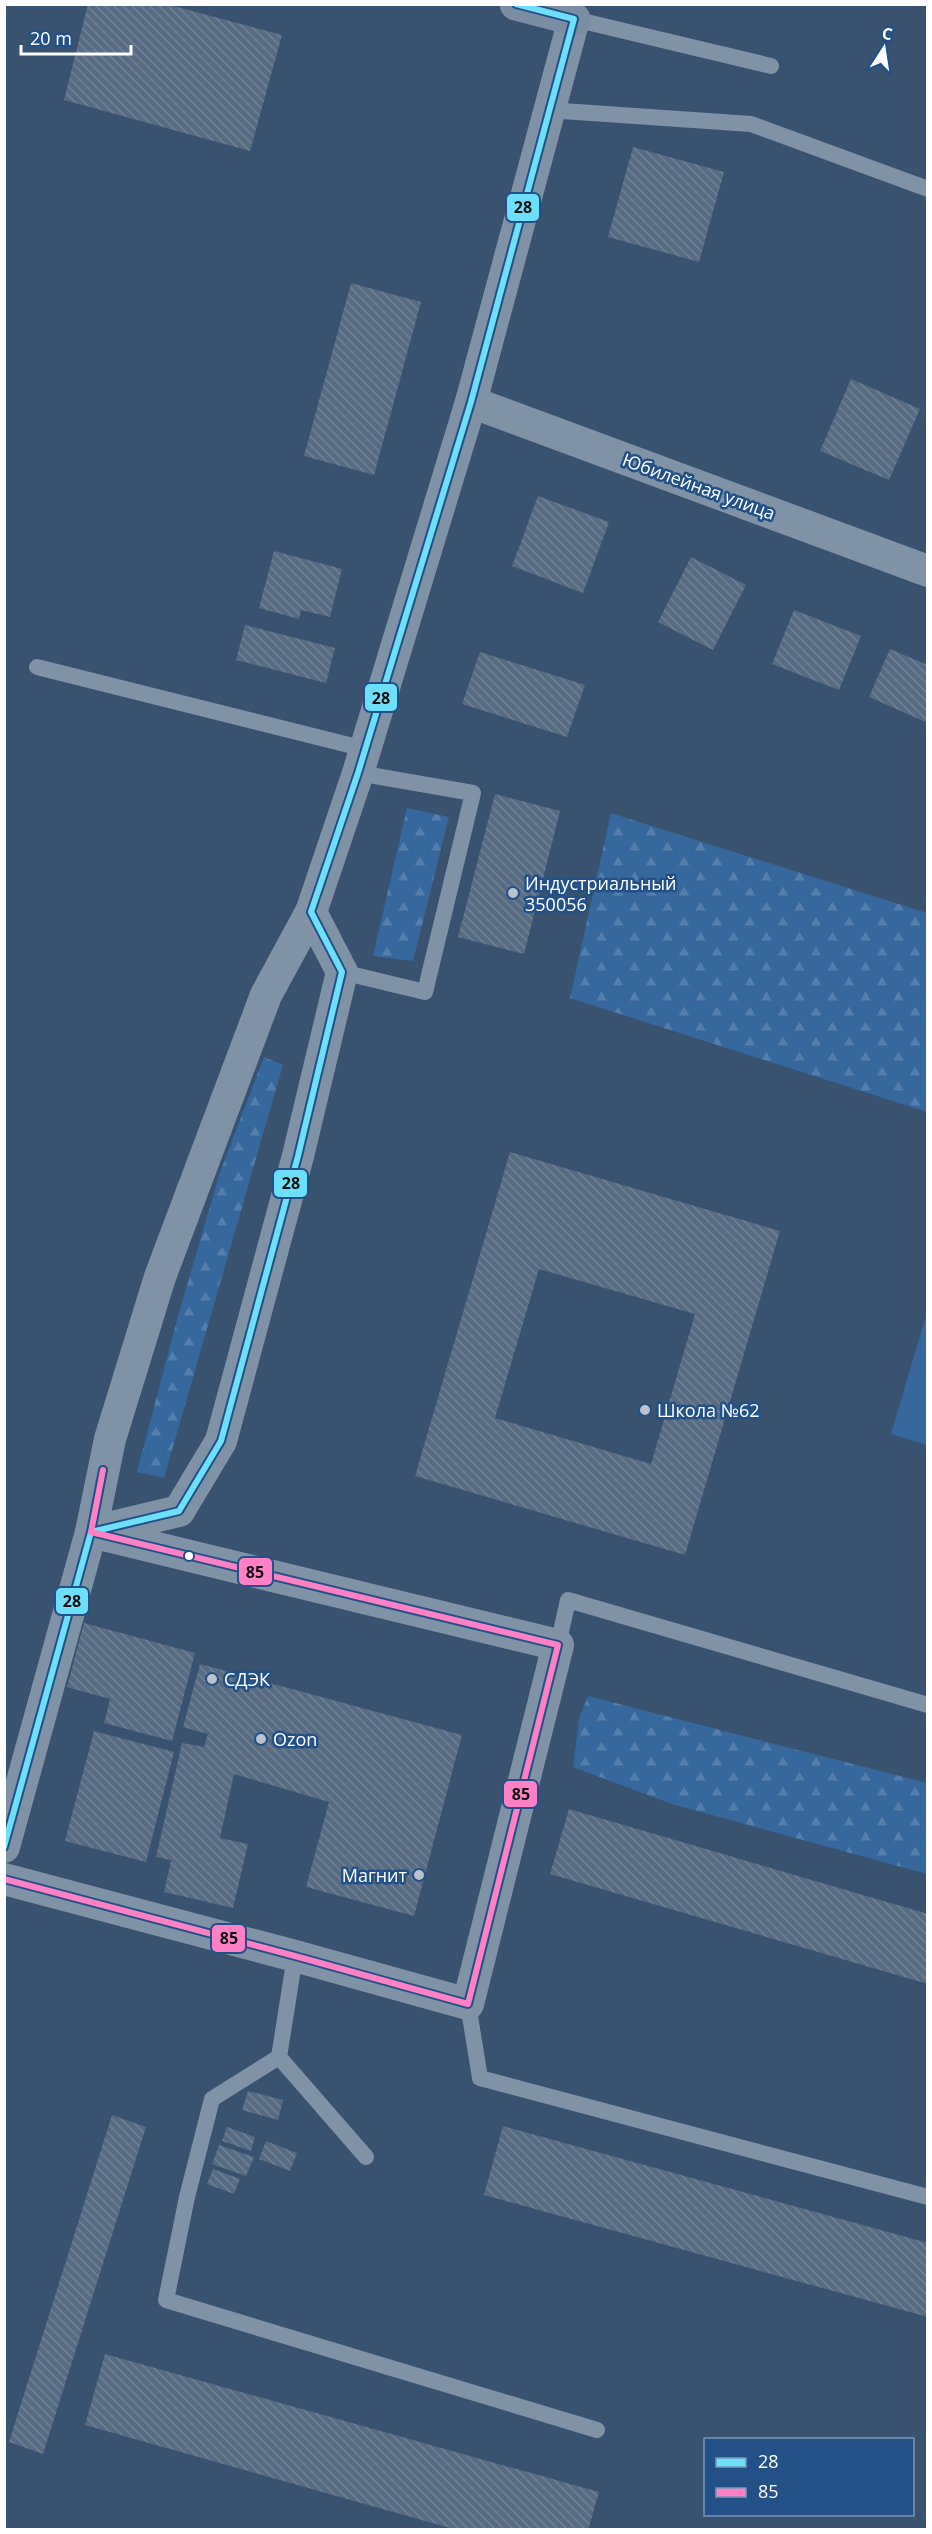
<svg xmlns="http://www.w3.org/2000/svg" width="932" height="2534" viewBox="0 0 932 2534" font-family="'Open Sans',sans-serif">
  <defs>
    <pattern id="forest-firs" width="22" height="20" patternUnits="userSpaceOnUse" patternTransform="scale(1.5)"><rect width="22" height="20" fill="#36679d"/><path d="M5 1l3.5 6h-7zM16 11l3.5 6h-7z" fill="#547eac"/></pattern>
    <pattern id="building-back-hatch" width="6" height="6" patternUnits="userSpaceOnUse" patternTransform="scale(1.5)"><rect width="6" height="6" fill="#576b82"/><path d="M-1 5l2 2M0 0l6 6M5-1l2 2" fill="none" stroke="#708195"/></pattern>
  </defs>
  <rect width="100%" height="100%" fill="#395270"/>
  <g fill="url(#forest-firs)">
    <path d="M407 808 449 817 413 961 373 956Z"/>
    <path d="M611 813 927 913V1112L570 998Z"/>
    <path d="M264 1057 283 1065 164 1478 137 1472 177 1320 220 1172Z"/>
    <path d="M588 1696 927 1783V1874L672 1804 573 1767 579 1719Z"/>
  </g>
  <path fill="#36679d" d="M927 1312V1445L891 1434Z"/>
  <g fill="url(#building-back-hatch)" fill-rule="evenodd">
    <path d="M88 4H166L282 35 250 151 64 100Z"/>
    <path d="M633 147 724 172 699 262 608 237Z"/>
    <path d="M351 283 421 302 374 475 304 456Z"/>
    <path d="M851 379 920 409 889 480 820 451Z"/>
    <path d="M538 496 609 522 583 593 512 566Z"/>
    <path d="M274 551 342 569 330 617 301 610 299 619 259 608Z"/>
    <path d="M691 557 746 585 713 650 658 622Z"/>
    <path d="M794 610 861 636 839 690 772 664Z"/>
    <path d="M245 625 335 648 326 683 236 660Z"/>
    <path d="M890 649 928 665V723L869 697Z"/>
    <path d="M480 652 585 685 567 737 462 704Z"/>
    <path d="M495 794 560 811 524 954 458 937Z"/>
    <path d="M510 1152 780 1231 685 1555 415 1476ZM539 1269 695 1314 651 1464 495 1418Z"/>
    <path d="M84 1623 195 1653 172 1741 104 1723 110 1699 67 1687Z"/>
    <path d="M200 1664 462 1735 414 1916 306 1887 329 1802 234 1774 220 1838 248 1844 233 1908 164 1892 171 1860 156 1857 182 1743 204 1747 208 1734 183 1727Z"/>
    <path d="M94 1731 174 1752 146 1862 65 1841Z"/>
    <path d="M569 1809 928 1914V1984L550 1874Z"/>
    <path d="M248 2091 283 2100 278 2120 242 2110Z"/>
    <path d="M112 2115 146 2127 43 2454 9 2442Z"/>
    <path d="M503 2126 928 2243V2317L484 2195Z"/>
    <path d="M227 2127 255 2137 251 2151 222 2141Z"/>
    <path d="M266 2141 297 2153 290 2171 259 2159Z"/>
    <path d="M219 2145 254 2157 246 2176 212 2164Z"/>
    <path d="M213 2169 240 2179 234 2194 207 2184Z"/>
    <path d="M105 2354 599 2492 588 2530H457L85 2425Z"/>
  </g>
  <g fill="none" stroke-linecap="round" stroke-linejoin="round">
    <g stroke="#8092a6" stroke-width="16">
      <path d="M576 14 574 19 771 66"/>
      <path d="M548 110 751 124 928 189"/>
      <path d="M37 667 365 749"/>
      <path d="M342 972 425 992 473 793 358 773"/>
      <path d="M558 1645 568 1600 928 1705"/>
      <path d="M295 1956 279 2057 366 2157"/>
      <path d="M468 2004 480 2078 928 2197"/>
      <path d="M279 2057 212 2099 187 2197 166 2300 597 2430"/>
    </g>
    <g stroke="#8092a6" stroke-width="32">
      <path d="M471 402 928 571"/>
      <path d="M4 1847 91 1532 179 1511 221 1441 298 1156 342 972 311 912 358 773 471 402 574 19"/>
      <path d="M4 1879 295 1956 468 2004 558 1645 91 1532 110 1439 160 1277 266 995 311 912"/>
    </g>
    <path stroke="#7b8da2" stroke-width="33" d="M516 4 574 19"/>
    <defs>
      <path id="bus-1" d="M4 1847 91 1532 179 1511 221 1441 298 1156 342 972 311 912 358 773 471 402 574 19 516 4"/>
      <path id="bus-2" d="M4 1879 295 1956 468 2004 558 1645 91 1532 103 1470"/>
    </defs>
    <use href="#bus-1" stroke="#225087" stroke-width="10"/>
    <use href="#bus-2" stroke="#225087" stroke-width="10"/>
    <use href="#bus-1" stroke="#6ddff8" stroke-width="6"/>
    <use href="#bus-2" stroke="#ff80c5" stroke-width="6"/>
  </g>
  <g fill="#bac2cd" stroke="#225087" stroke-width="2">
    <circle cx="513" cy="893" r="6"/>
    <circle cx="645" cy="1410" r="6"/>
    <circle cx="212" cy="1679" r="6"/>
    <circle cx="261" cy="1739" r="6"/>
    <circle cx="419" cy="1875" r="6"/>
  </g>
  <circle fill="#fff" stroke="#225087" stroke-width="2" cx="189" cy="1556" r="5"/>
  <g text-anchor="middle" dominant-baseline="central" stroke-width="5" stroke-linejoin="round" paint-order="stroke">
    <g font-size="18" fill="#fff" stroke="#225087">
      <text transform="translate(699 486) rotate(20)">Юбилейная улица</text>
    </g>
    <g font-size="18" fill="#fff" stroke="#225087" text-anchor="start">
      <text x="525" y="883">Индустриальный<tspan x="525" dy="21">350056</tspan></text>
      <text x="657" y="1410">Школа №62</text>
      <text x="224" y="1679">СДЭК</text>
      <text x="273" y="1739">Ozon</text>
      <text x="407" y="1875" text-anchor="end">Магнит</text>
    </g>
  </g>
  <g stroke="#225087" stroke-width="2">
    <rect x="506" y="193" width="34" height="29" rx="6" fill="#6ddff8"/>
    <rect x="364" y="683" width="34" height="29" rx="6" fill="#6ddff8"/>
    <rect x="273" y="1169" width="35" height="29" rx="6" fill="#6ddff8"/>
    <rect x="238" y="1557" width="35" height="29" rx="6" fill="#ff80c5"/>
    <rect x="55" y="1587" width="34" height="28" rx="6" fill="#6ddff8"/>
    <rect x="503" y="1780" width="35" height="28" rx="6" fill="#ff80c5"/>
    <rect x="211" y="1924" width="35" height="29" rx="6" fill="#ff80c5"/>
  </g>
  <g font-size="16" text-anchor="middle" font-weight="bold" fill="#111">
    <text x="523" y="213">28</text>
    <text x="381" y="704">28</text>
    <text x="291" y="1189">28</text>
    <text x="255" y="1578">85</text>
    <text x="72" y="1607">28</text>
    <text x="521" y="1800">85</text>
    <text x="229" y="1944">85</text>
  </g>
  <rect width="932" height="2534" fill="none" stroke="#ffffff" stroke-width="12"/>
  <rect x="704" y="2438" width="210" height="78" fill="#225087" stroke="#7a96b7" stroke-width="1.5"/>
  <rect x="716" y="2458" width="30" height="9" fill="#6ddff8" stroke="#7a96b7" stroke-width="1.5"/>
  <text x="758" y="2468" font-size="18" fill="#ffffff">28</text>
  <rect x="716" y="2488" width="30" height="9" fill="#ff80c5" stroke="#7a96b7" stroke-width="1.5"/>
  <text x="758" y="2498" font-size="18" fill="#ffffff">85</text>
  <g transform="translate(884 48) rotate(12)" stroke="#225087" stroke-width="4.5" paint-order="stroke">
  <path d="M0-4.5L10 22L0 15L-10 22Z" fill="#ffffff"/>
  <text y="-9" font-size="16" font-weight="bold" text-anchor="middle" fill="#ffffff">С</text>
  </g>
  <path d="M21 45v9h110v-9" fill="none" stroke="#ffffff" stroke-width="3"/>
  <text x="30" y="45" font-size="18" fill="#ffffff" stroke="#225087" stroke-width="4.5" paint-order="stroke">20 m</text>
</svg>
